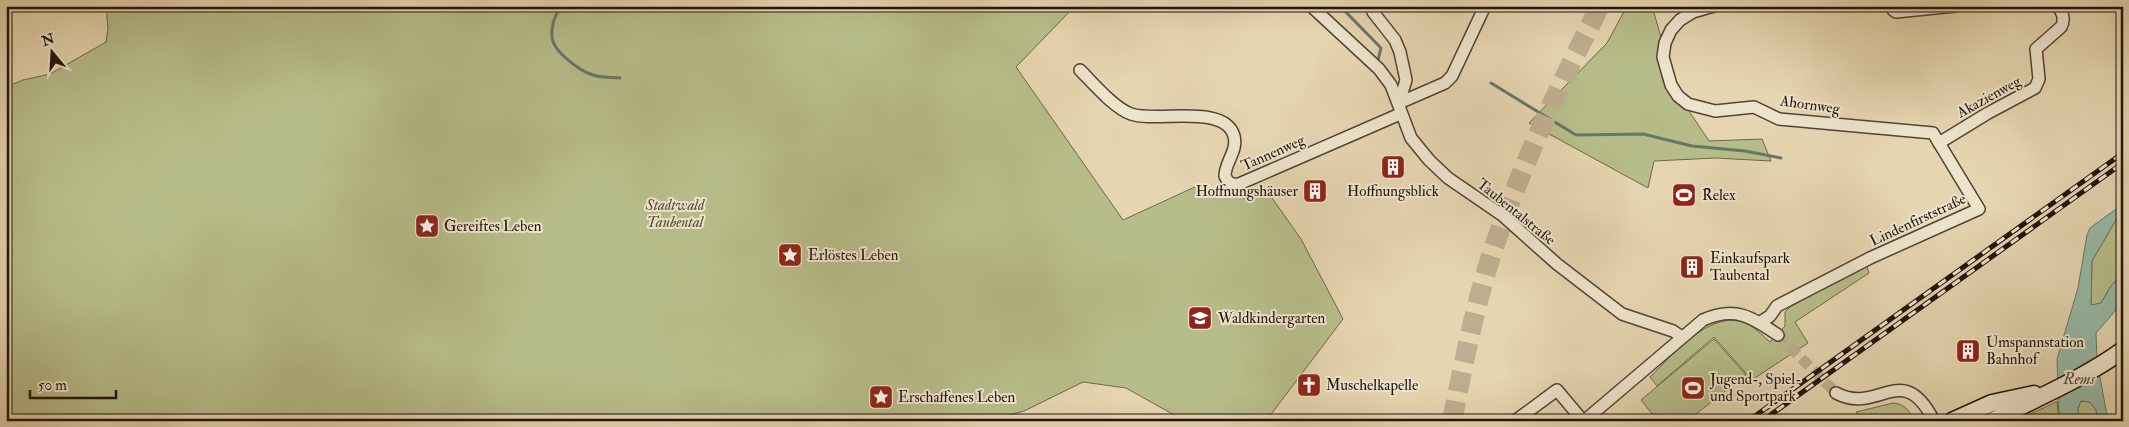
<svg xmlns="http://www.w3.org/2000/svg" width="2129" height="427" viewBox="0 0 2129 427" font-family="'IM FELL Double Pica',serif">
  <rect width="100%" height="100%" fill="#e5d5b0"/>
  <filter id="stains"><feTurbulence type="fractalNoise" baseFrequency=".004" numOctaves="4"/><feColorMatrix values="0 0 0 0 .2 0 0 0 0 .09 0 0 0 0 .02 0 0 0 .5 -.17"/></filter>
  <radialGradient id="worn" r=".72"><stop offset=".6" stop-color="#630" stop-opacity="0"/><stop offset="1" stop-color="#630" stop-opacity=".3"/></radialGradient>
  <g fill="#b7bd8a" stroke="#6c684b">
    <path d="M106 6H1075L1016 67 1123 220 1197 186 1248 199 1267 191 1301 239 1343 319 1266 421H1185L1126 388 1083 382 1024 411 988 421H6V87L23 80 50 74 106 42 108 29Z"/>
    <path d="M1627 6H1652L1677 93 1709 141 1762 139 1771 161 1715 158 1654 161 1648 188 1529 123 1607 43Z"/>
    <path d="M2123 215V273L2111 286 2101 303 2091 306 2092 261 2116 220Z"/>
    <path d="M1866 264 1869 273 1795 322 1808 343 1752 380 1714 337 1657 386 1650 377C1673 355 1713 305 1749 325 1757 329 1764 337 1770 342L1785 326V312L1790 307Z"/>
    <path d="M1714 339 1746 375 1687 421H1658L1641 400Z"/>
    <path d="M2057 401 2059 421H2015L2052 404Z"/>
    <path d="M2081 401 2090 402 2096 410 2098 421H2078V408Z"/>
    <path d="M1893 403C1905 404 1909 410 1914 421H1888L1884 418 1879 421H1861L1856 412Z"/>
  </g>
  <path fill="#97b9a6" stroke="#677768" d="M2123 204V215L2116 220 2092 261 2091 305 2101 303 2111 286 2123 273V302L2096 333 2097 361 2108 421H2098L2096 410 2090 402 2081 401 2078 408V421H2059L2057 359 2078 288 2087 235 2090 228Z"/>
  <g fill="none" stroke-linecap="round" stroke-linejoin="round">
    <g stroke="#677768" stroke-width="3">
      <path d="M162 6H169"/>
      <path d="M561 6C555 15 551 25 552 36 552 51 580 71 593 75 601 78 612 77 620 78"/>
      <path d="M1340 6 1381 48 1378 60"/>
      <path d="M1491 83 1576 135 1643 134 1692 146 1745 151 1781 158"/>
    </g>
    <path stroke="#beae8f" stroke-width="11" stroke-dasharray="11 5.5" stroke-linecap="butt" d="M1778 335 1836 393"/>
    <path stroke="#beae8f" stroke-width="20" stroke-dasharray="20 10" stroke-linecap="butt" d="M1452 421C1464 362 1475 304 1494 247 1522 164 1560 84 1600 6"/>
    <defs>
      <g id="street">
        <path d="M1311 6 1379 69 1391 85 1411 138 1429 160 1448 178 1502 215 1557 264 1622 314 1673 331 1682 337"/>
        <path d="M1372 6 1373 12 1395 40 1400 52 1406 80 1399 103"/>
        <path d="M1714 6 1693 12 1680 20 1671 30 1665 43 1663 57 1671 85 1678 96 1688 104 1715 111 1754 107 1779 119 1933 133 1979 209 1870 258 1777 306 1770 316 1759 323"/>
        <path d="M1892 6 1893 10 1896 12 1955 6"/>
        <path d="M1080 70C1093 83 1114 108 1131 114 1156 123 1225 103 1234 136 1238 151 1225 162 1225 176 1228 183 1232 185 1239 184L1400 114"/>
        <path d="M1399 103 1445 83 1452 76 1485 6"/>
        <path d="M1939 143 1988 113 2035 88 2039 79 2036 49 2061 27C2065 20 2063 11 2057 6"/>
        <path d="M1836 393C1879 416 1902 358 1934 421"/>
        <path d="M1515 421 1557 390 1583 421"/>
        <path d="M1584 421 1703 320C1735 306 1750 316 1778 335"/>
      </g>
      <g id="secondary">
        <path d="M1952 421 1992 403 2034 394"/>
        <path d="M1992 421C2036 398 2083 379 2123 350"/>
      </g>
    </defs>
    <use href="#street" stroke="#514435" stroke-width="14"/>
    <use href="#secondary" stroke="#20130c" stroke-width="19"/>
    <use href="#street" stroke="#eee4cc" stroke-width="11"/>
    <use href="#secondary" stroke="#eee4cc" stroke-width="16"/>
    <defs>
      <g id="rail">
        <path d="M1748 421 2123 153"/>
        <path d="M1762 421 2123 163"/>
      </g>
    </defs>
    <use href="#rail" stroke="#20130c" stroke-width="5"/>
    <use href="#rail" stroke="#eee4cc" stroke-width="3" stroke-dasharray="9" stroke-linecap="butt"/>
  </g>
  <defs>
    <symbol id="building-square" viewBox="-11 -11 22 22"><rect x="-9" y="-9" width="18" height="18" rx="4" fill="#8f2418" stroke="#eee4cc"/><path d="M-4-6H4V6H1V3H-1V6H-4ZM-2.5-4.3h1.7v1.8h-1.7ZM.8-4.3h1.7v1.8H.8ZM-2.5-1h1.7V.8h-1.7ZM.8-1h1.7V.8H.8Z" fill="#fff"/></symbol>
    <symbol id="stadium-square" viewBox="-11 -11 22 22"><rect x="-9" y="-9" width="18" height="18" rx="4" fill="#8f2418" stroke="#eee4cc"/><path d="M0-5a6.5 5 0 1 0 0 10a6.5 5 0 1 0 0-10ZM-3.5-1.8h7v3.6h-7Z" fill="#fff"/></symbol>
    <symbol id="sight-square" viewBox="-11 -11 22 22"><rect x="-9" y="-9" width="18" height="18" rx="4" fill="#8f2418" stroke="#eee4cc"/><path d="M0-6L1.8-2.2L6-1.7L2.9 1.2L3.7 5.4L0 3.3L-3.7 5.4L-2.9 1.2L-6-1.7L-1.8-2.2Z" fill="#fff"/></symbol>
    <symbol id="school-square" viewBox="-11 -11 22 22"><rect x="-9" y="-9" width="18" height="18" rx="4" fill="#8f2418" stroke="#eee4cc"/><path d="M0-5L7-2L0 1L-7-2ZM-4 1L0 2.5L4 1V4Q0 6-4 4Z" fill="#fff"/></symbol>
    <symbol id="church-square" viewBox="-11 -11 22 22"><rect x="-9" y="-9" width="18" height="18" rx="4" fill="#8f2418" stroke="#eee4cc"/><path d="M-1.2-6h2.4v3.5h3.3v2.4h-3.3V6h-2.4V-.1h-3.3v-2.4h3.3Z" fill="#fff"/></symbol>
  </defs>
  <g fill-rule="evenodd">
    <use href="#building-square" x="1379" y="153" width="28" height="28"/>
    <use href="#building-square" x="1301" y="177" width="28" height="28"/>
    <use href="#stadium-square" x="1670" y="181" width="28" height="28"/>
    <use href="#sight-square" x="413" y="212" width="28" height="28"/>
    <use href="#sight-square" x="776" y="241" width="28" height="28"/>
    <use href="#building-square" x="1678" y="253" width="28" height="28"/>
    <use href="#school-square" x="1186" y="304" width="28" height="28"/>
    <use href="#building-square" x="1954" y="337" width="28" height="28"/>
    <use href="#church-square" x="1295" y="371" width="28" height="28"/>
    <use href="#stadium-square" x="1679" y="374" width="28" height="28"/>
    <use href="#sight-square" x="867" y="383" width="28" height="28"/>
  </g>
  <g text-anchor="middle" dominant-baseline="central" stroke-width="4" stroke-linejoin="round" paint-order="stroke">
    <g font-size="15" fill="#20130c" stroke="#eee4cc">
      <text transform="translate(1989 97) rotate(-29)">Akazienweg</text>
      <text transform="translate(1810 105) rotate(8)">Ahornweg</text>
      <text transform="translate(1273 153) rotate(-24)">Tannenweg</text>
      <text transform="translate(1516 212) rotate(39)">Taubentalstraße</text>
      <text transform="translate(1918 220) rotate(-25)">Lindenfirststraße</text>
    </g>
    <g font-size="15" fill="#20130c" stroke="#eee4cc" text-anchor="start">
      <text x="1298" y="191" text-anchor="end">Hoffnungshäuser</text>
      <text x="1393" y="191" text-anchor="middle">Hoffnungsblick</text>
      <text x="1702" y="195">Relex</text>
      <text x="444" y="226">Gereiftes Leben</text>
      <text x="808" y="255">Erlöstes Leben</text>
      <text x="1710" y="258">Einkaufspark<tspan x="1710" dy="17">Taubental</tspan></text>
      <text x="1218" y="318">Waldkindergarten</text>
      <text x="1986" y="342">Umspannstation<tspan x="1986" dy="17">Bahnhof</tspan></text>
      <text x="1710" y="379">Jugend-, Spiel-<tspan x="1710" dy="17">und Sportpark</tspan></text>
      <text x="1326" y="385">Muschelkapelle</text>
      <text x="898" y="397">Erschaffenes Leben</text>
    </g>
    <g font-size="15" font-style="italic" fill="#554e38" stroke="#eee4cc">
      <text x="675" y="205">Stadtwald<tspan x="675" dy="17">Taubental</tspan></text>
    </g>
    <g font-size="16" font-style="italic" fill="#4a4d42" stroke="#eee4cc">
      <text x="2079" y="379">Rems</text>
    </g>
  </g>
  <rect width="2129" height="427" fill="none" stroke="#e5d5b0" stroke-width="25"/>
  <rect x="8" y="8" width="2114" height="412" fill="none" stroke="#20130c" stroke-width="2.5"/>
  <rect x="12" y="12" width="2104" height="402" fill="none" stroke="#20130c"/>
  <g transform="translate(52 52) rotate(342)" stroke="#eee4cc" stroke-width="4" paint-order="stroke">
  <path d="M0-4L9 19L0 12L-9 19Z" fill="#20130c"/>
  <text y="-8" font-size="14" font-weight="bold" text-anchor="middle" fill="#20130c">N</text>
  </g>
  <path d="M30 390v8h86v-8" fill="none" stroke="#20130c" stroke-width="2.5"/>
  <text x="38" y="390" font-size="15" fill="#20130c" stroke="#eee4cc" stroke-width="4" paint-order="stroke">50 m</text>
  <rect width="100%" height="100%" filter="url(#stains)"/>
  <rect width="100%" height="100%" fill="url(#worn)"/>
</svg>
